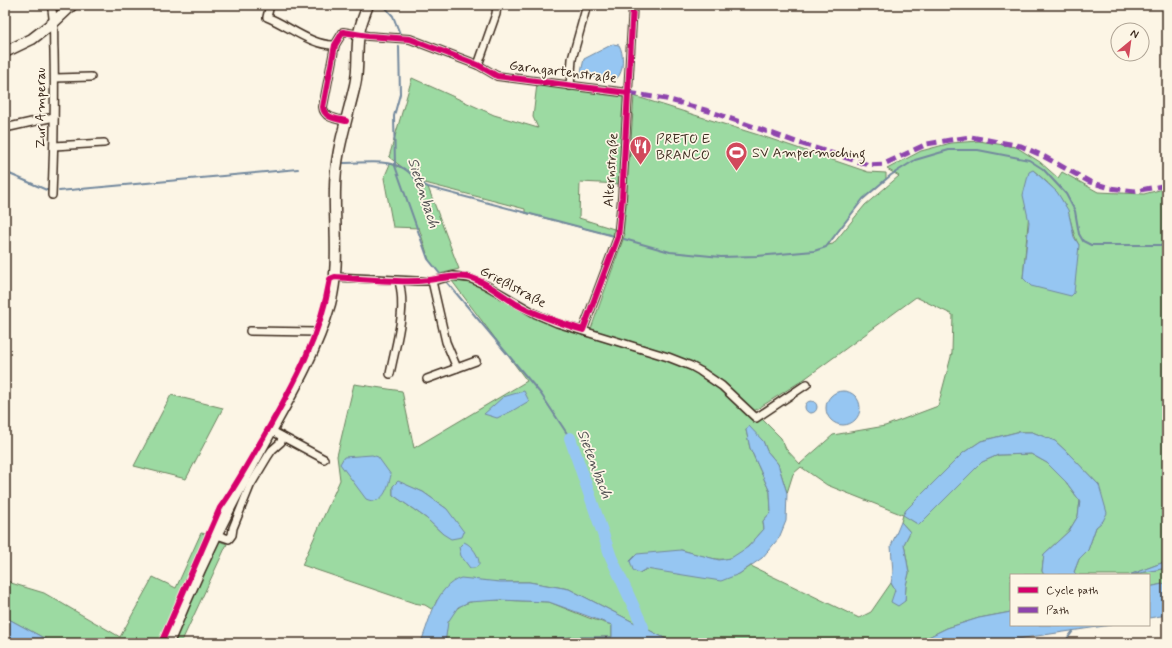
<svg xmlns="http://www.w3.org/2000/svg" width="1172" height="648" viewBox="0 0 1172 648" font-family="Mynerve,sans-serif">
  <rect width="100%" height="100%" fill="#fcf5e5"/>
  <filter id="ink" filterUnits="userSpaceOnUse"><feTurbulence type="fractalNoise" baseFrequency=".025" numOctaves="2"/><feDisplacementMap in="SourceGraphic" scale="8" xChannelSelector="R" yChannelSelector="G"/><feConvolveMatrix kernelMatrix="1 2 1 2 8 2 1 2 1" color-interpolation-filters="sRGB"/></filter>
  <g filter="url(#ink)">
    <g fill="#9cdaa2" stroke="#6c8260" fill-rule="evenodd">
      <path d="M412 78 494 115 538 128 533 117 537 84 624 95 620 184 580 182 579 218 617 230 614 236 525 213V209L421 182 407 171 420 184 428 187 459 269 440 274 429 260 419 228 393 227 384 178 390 164 403 168 389 157Z"/>
      <path d="M634 96 765 137 868 172 886 173V179L863 199 828 245 833 244 865 205 899 176 887 169 921 151 951 143 979 141 1016 147 1040 162 1058 178 1062 172 1098 192 1144 194 1167 188V312L1166 313 1164 335 1167 337V561L1129 575H1077L1074 572 1079 559 1088 550 1096 527 1103 521 1099 485 1068 453 1055 441 1032 432H1017L981 441 963 453 906 510 904 515 919 525 982 462 998 455 1031 454 1047 463 1066 482 1080 501 1078 516 1069 531 1044 554 1042 571 1044 575H1011V612L979 618 947 628 916 643H674L569 589 529 582H500L437 600 433 610 425 605 414 603 302 565 340 480 337 456 354 384 402 391 414 448 527 381 452 281 472 283 539 320 588 337 625 234 622 233 626 189V177L630 154ZM1033 170C1047 182 1060 193 1067 210 1072 221 1072 234 1079 245L1023 278ZM916 297 953 315 952 353 938 406 885 426 833 435 800 464 786 449 781 438 754 411 803 380ZM746 430 763 441 767 451 778 464 787 493 793 474 801 467 827 485 903 515 901 522 910 532 904 544 909 573 906 585 905 601 895 590 891 583 871 612 859 618 751 566 739 574 646 569 639 573 681 550C695 553 717 563 731 558 743 555 756 538 764 529L763 521 771 512 770 492 750 448ZM398 482 423 492 447 509 443 534 426 518 393 495V486Z"/>
      <path d="M171 395 223 408 186 479 134 466Z"/>
      <path d="M201 533 207 534 160 643H53L5 617V578L11 583 44 593 120 637 153 577 176 588Z"/>
      <path d="M219 541 227 544 181 643H174L185 614Z"/>
      <path d="M1167 568V583L1149 587V575H1131Z"/>
      <path d="M499 600 549 602 589 618 612 625V637H571L533 640 517 643H445C446 636 446 628 448 621 459 598 477 601 499 600Z"/>
    </g>
    <g fill="#96c6f2" stroke="#72889d">
      <path d="M613 44 619 45C624 53 624 72 617 78L588 77 581 72 584 59Z"/>
      <path d="M1033 170 1057 192 1068 210 1074 237 1079 245 1074 293 1071 296 1031 286 1023 278 1029 222 1023 195 1029 172Z"/>
      <circle cx="843" cy="408" r="17"/>
      <path d="M524 391 529 401 512 411 497 418 484 414 503 397Z"/>
      <circle cx="811" cy="407" r="6"/>
      <path d="M749 426 763 441 767 451 778 464 787 493 786 521 779 538 762 558 739 574 721 581 646 569 639 573 633 570 630 561 637 554 681 550 719 560 731 558 748 547 764 529 763 521 771 512 770 492 750 448 746 430Z"/>
      <path d="M1017 432H1032L1055 441 1068 453 1099 485 1107 513 1103 521 1096 527 1088 550 1079 559 1074 572 1077 575H1044L1042 571 1044 554 1069 531 1078 516 1080 501 1066 482 1047 463 1031 454 998 455 982 462 919 525 903 515 906 510 963 453 981 441Z"/>
      <path d="M372 455 378 457 391 475C388 487 383 507 366 499L340 464 344 457Z"/>
      <path d="M398 481 423 492 447 509 464 532 462 537 451 539 443 534 426 518 393 495V486Z"/>
      <path d="M901 522 910 532 904 544 909 573 906 585 905 601 898 606 891 602 895 590 891 583 893 573 891 546Z"/>
      <path d="M464 542C472 545 480 557 479 565L475 568H470L461 556 459 547Z"/>
      <path d="M1167 561V568L1129 575Z"/>
      <path d="M461 578 500 582H529L569 589 674 643H517C548 637 580 637 612 637V625L549 602 499 600 469 602 458 607 448 622 445 643 421 642C430 620 436 586 461 578Z"/>
      <path d="M1167 583V615L1149 618V587Z"/>
      <path d="M1011 612V625H1111L990 643H916L947 628 979 618Z"/>
      <path d="M5 617 53 643H5Z"/>
    </g>
    <g fill="none" stroke-linecap="round" stroke-linejoin="round">
      <g stroke="#72889d" stroke-width="2">
        <path d="M383 5 393 16 400 34"/>
        <path d="M399 46 400 94 394 116 395 166 428 259 440 274"/>
        <path d="M344 163C362 163 387 159 403 168 413 174 416 182 428 187L614 236"/>
        <path d="M5 172 49 191"/>
        <path d="M59 191 298 169"/>
        <path d="M624 239 670 252 721 257 757 256 814 251 826 247 863 199 891 175 915 160 949 150H978L1029 160 1043 169 1066 194 1075 211 1079 234 1083 241 1091 245H1167"/>
        <path d="M445 280 541 394 570 438"/>
        <path d="M1064 643 1073 631"/>
      </g>
      <path stroke="#96c6f2" stroke-width="12" d="M570 438 611 557 643 627 644 643"/>
      <defs>
        <g id="street">
          <path d="M51 5C55 20 53 35 54 51 55 99 54 147 52 195"/>
          <path d="M270 5 267 17C289 26 312 46 335 45"/>
          <path d="M478 65 496 14 497 5"/>
          <path d="M55 78 91 77"/>
          <path d="M570 86 572 59 587 5"/>
          <path d="M346 121C337 119 324 118 323 107L335 45 343 32 368 36 410 39 478 65 497 76 628 93"/>
          <path d="M5 128 54 117"/>
          <path d="M54 146 104 143"/>
          <path d="M335 277 416 281H432L453 276 469 278 486 285 536 314 557 323 668 357 691 366 700 371 722 386 756 418 807 384"/>
          <path d="M583 330 618 237 622 198 633 5"/>
          <path d="M250 331 317 332 320 334"/>
          <path d="M457 368 476 361"/>
          <path d="M390 374C396 343 407 311 399 281"/>
          <path d="M427 379 457 368 446 342 432 281"/>
          <path d="M272 431 324 459"/>
          <path d="M217 535 229 539 232 535 233 528 250 486 268 456 272 450 281 442 282 437"/>
        </g>
        <g id="secondary">
          <path d="M5 52 32 39 54 22 72 5"/>
          <path d="M168 643C194 580 223 518 256 458 283 408 314 360 330 304 340 267 334 227 335 189 335 153 347 120 355 85 359 68 356 51 359 34 360 24 365 14 368 5"/>
        </g>
      </defs>
      <use href="#street" stroke="#3b2a1e" stroke-width="10"/>
      <use href="#secondary" stroke="#3b2a1e" stroke-width="13"/>
      <use href="#street" stroke="#fcf5e5" stroke-width="7"/>
      <use href="#secondary" stroke="#fcf5e5" stroke-width="10"/>
      <path stroke="#8e44ad" stroke-width="5" stroke-dasharray="10 5" stroke-linecap="butt" d="M628 93 666 99 709 111 799 143 869 165 884 164 927 144 950 140 971 137 1021 146 1043 156 1090 182 1110 188 1135 191 1167 185"/>
      <defs>
        <g id="cycleway">
          <path d="M346 121C337 119 324 118 323 107L335 45 343 32 368 36 410 39 478 65 497 76 628 93"/>
          <path d="M161 643 220 508C236 486 249 461 263 438 293 386 320 338 330 279L335 277C362 279 390 282 417 281 434 281 451 274 468 277 485 281 501 295 516 304 538 316 560 323 583 330L618 237 622 198 633 5"/>
        </g>
      </defs>
      <use href="#cycleway" stroke="#fcf5e5" stroke-width="8"/>
      <use href="#cycleway" stroke="#d6006c" stroke-width="6"/>
    </g>
  </g>
  <defs>
    <symbol id="restaurant-pin" viewBox="-11 -11 22 30"><path d="M0 17L-7.5 6A9.5 9.5 0 1 1 7.5 6Z" fill="#d1495b" stroke="#fcf5e5"/><path d="M-5-6h1v4h1v-4h1v4h1v-4h1v5L-1.5 .5V6h-2V.5L-5-1ZM5-6V6H3V1.5H1.5Q1.5-4 5-6Z" fill="#fff"/></symbol>
    <symbol id="stadium-pin" viewBox="-11 -11 22 30"><path d="M0 17L-7.5 6A9.5 9.5 0 1 1 7.5 6Z" fill="#d1495b" stroke="#fcf5e5"/><path d="M0-5a6.5 5 0 1 0 0 10a6.5 5 0 1 0 0-10ZM-3.5-1.8h7v3.6h-7Z" fill="#fff"/></symbol>
  </defs>
  <g fill-rule="evenodd">
    <use href="#restaurant-pin" x="628" y="134" width="25" height="34"/>
    <use href="#stadium-pin" x="724" y="140" width="25" height="34"/>
  </g>
  <g text-anchor="middle" dominant-baseline="central" stroke-width="3.5" stroke-linejoin="round" paint-order="stroke">
    <g font-size="14" fill="#3b2a1e" stroke="#fcf5e5">
      <text transform="translate(563 72) rotate(7)">Garngartenstraße</text>
      <text transform="translate(41 108) rotate(-90)">Zur Amperau</text>
      <text transform="translate(611 170) rotate(-86)">Alternstraße</text>
      <text transform="translate(513 287) rotate(28)">Grießlstraße</text>
    </g>
    <g font-size="14" fill="#3b2a1e" stroke="#fcf5e5" text-anchor="start">
      <text x="656" y="139">PRETO E<tspan x="656" dy="16">BRANCO</tspan></text>
      <text x="752" y="153">SV Ampermoching</text>
    </g>
    <g font-size="15" font-style="italic" fill="#525153" stroke="#fcf5e5">
      <text transform="translate(423 193) rotate(72)">Sietenbach</text>
      <text transform="translate(594 464) rotate(69)">Sietenbach</text>
    </g>
  </g>
  <rect width="1172" height="648" fill="none" stroke="#fcf5e5" stroke-width="20"/>
  <rect x="10" y="10" width="1152" height="628" fill="none" stroke="#3b2a1e" stroke-width="1.5" filter="url(#ink)"/>
  <rect x="1010" y="574" width="140" height="52" fill="#fcf5e5" stroke="#afa495"/>
  <rect x="1018" y="587" width="20" height="6" fill="#d6006c" stroke="#afa495"/>
  <text x="1046" y="594" font-size="12" fill="#3b2a1e">Cycle path</text>
  <rect x="1018" y="607" width="20" height="6" fill="#8e44ad" stroke="#afa495"/>
  <text x="1046" y="614" font-size="12" fill="#3b2a1e">Path</text>
  <g transform="translate(1130 42) rotate(29)"><circle r="19" fill="#fcf5e5" stroke="#afa495"/>
  <path d="M0-3L7 15L0 10L-7 15Z" fill="#d1495b"/>
  <text y="-6" font-size="11" font-weight="bold" text-anchor="middle" fill="#3b2a1e">N</text>
  </g>
</svg>
